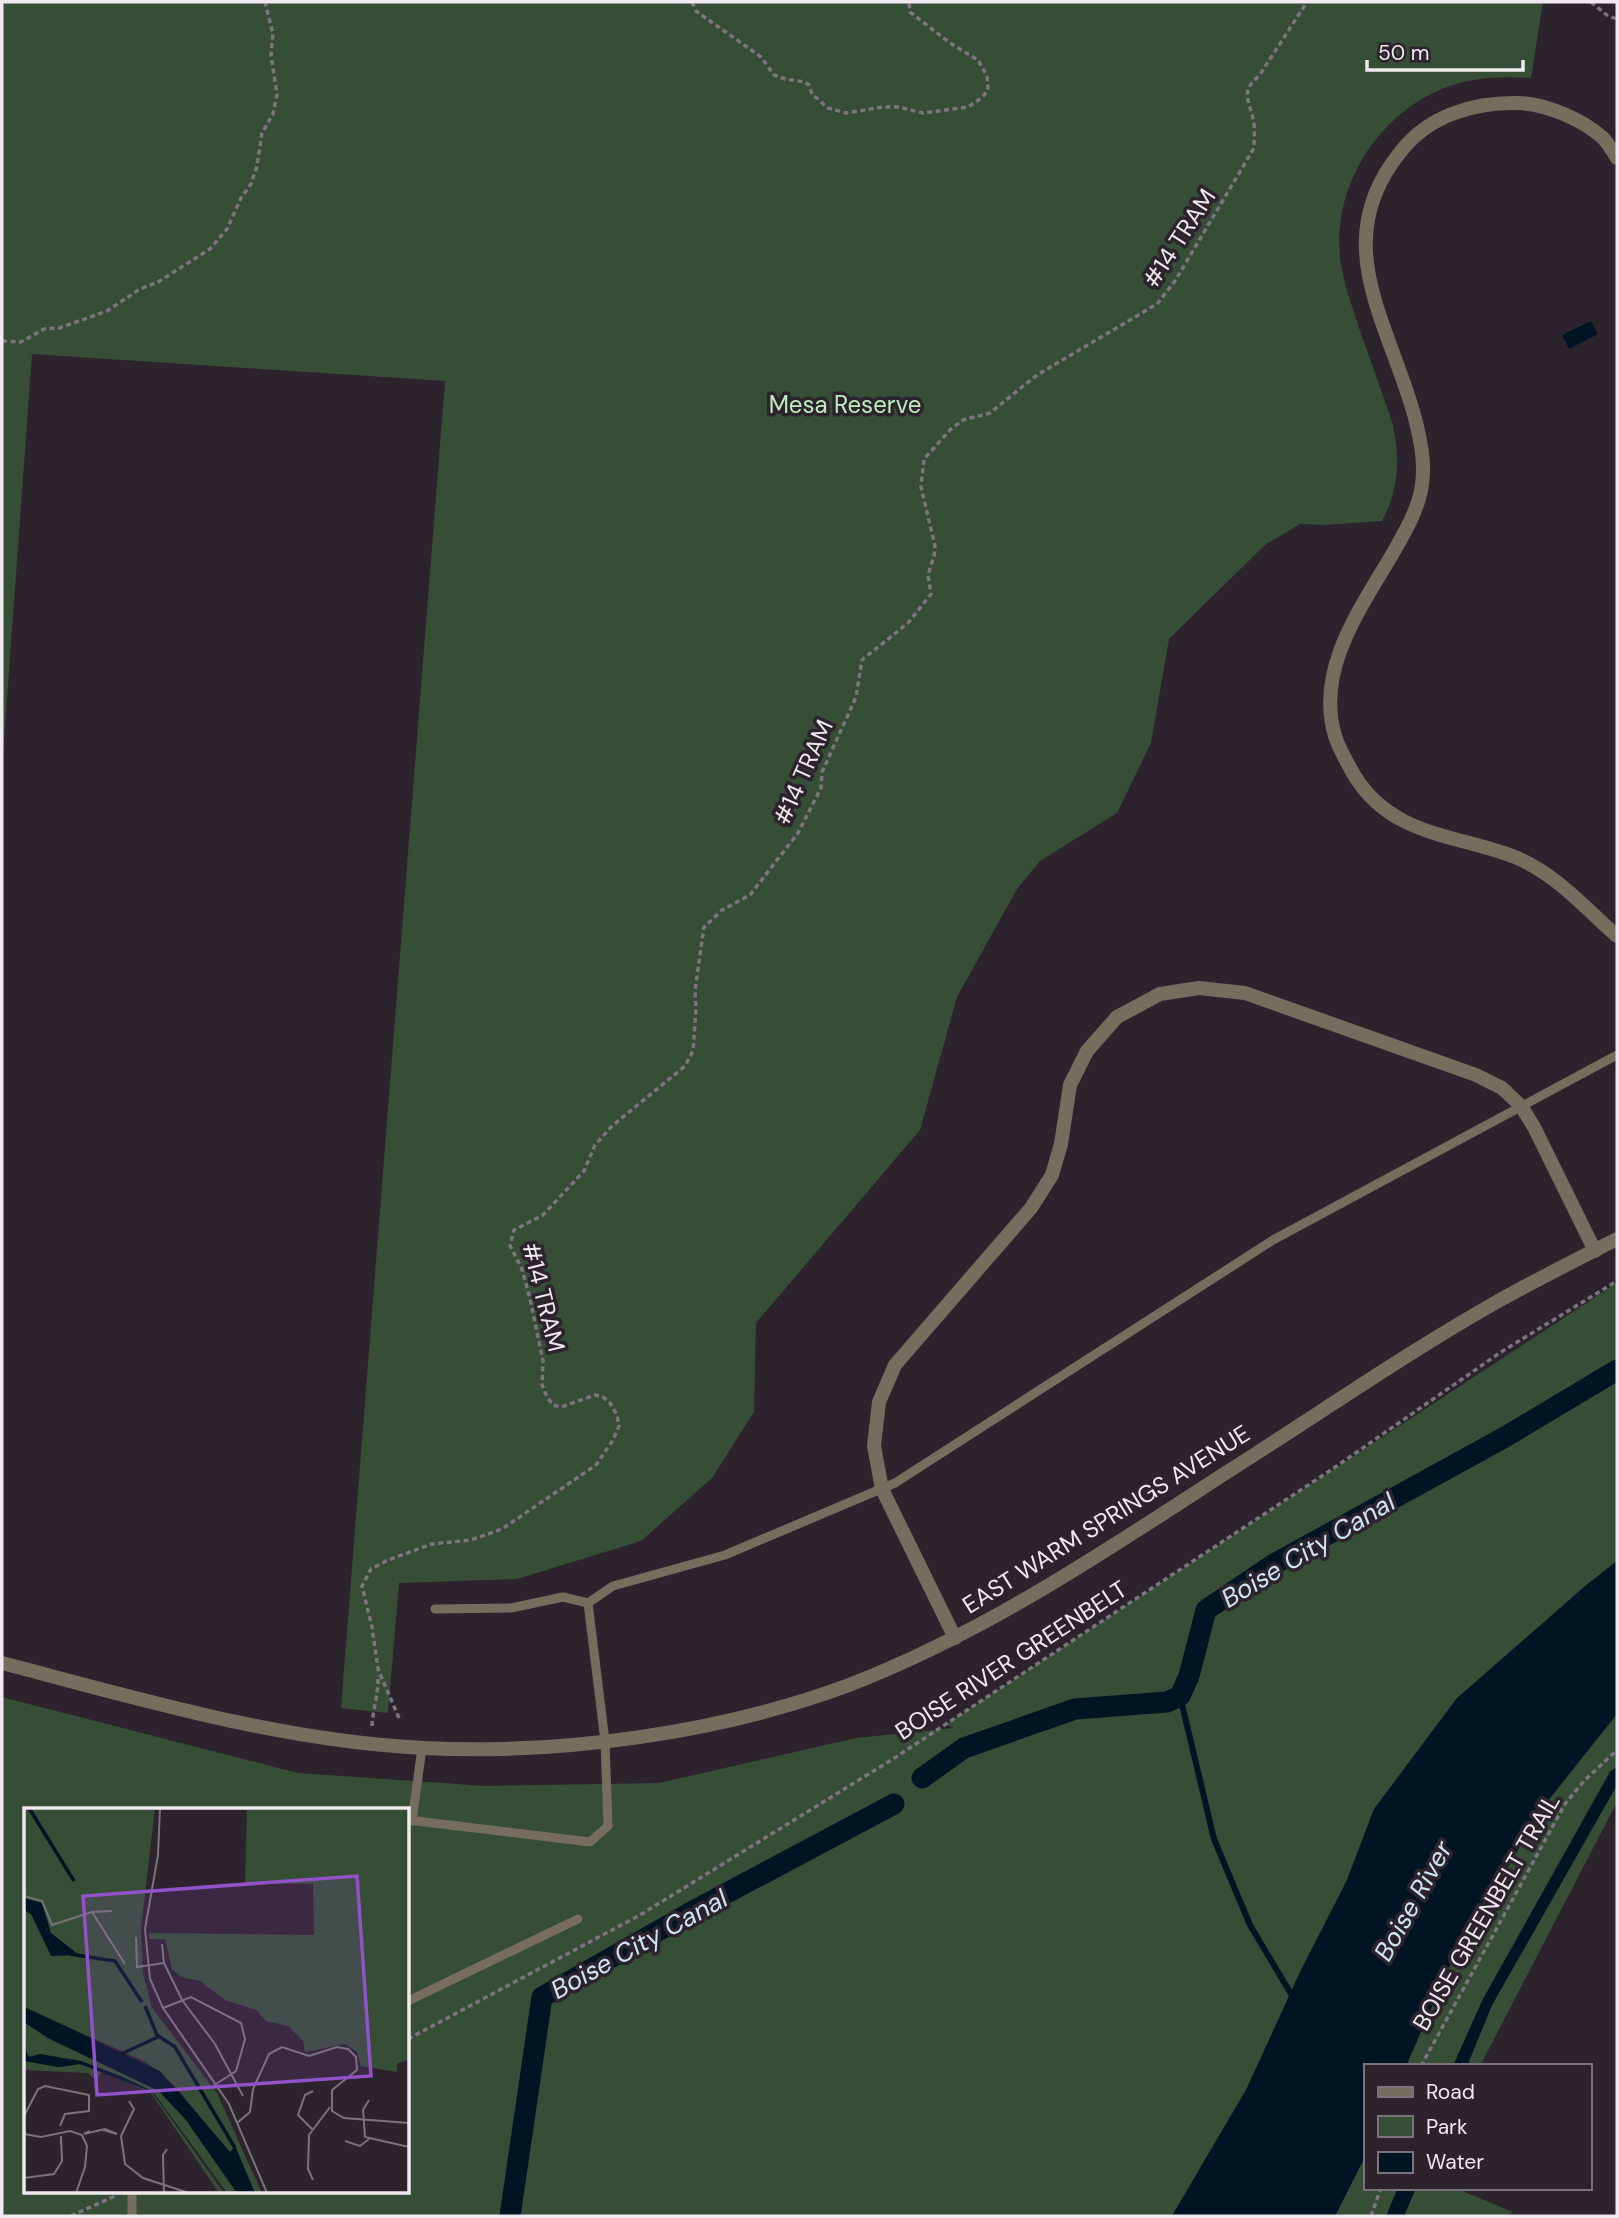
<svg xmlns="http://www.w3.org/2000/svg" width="1619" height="2218" viewBox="0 0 1619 2218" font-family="'DM Sans',sans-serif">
  <rect width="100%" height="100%" fill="#2c232d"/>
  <g fill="#364d36" fill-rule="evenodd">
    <path d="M2 2H1543L1531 78C1501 76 1470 77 1442 89 1377 116 1333 186 1340 257 1343 284 1353 308 1361 334 1372 364 1383 395 1393 425 1400 460 1399 489 1382 521L1324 525 1300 524 1265 545 1169 639 1151 743 1117 813 1040 861 1017 889 957 997 920 1130 756 1323 754 1412 712 1478 641 1541 517 1579 399 1583 388 1713 341 1708 445 381 32 354 2 768Z"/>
    <path d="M1617 1283V1561L1584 1587 1374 1809 1347 1880 1246 2090 1172 2216H2V1697L298 1773 486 1786 659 1783 856 1738 953 1728 946 1724ZM26 1810H408V2192H26Z"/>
    <path d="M1617 1714V1767L1610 1771 1483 1999 1453 2066H1406L1454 1956 1546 1803Z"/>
    <path d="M1617 1785V1802L1480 2066H1467L1492 2005Z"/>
    <path d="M1365 2157V2188H1398L1386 2216H1335Z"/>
    <path d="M1416 2188H1455L1513 2212 1508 2216H1404Z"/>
  </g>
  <g fill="#001524">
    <path d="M1591 321 1598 334 1569 349 1562 335Z"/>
    <path d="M1617 1561V1714L1546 1803 1454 1956 1406 2066H1365V2157L1335 2216H1172L1246 2090 1300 1972 1347 1880 1374 1809 1457 1698 1584 1587Z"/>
    <path d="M1617 1767V1785L1492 2005 1467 2066H1453L1483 1999 1611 1771Z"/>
    <path d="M1398 2188H1416L1404 2216H1386Z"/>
  </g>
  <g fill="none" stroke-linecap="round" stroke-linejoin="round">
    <path stroke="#001524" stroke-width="6" d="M1180 1696 1214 1839 1250 1925 1294 1999"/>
    <g stroke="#001524" stroke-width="21">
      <path d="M922 1778 964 1748 1075 1709 1167 1702 1180 1696 1189 1676 1206 1610 1274 1564 1505 1437 1617 1370"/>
      <path d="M510 2216 542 1997 693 1911 894 1804"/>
    </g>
    <g stroke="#7d757e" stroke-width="3.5" stroke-dasharray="5 3.5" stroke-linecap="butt">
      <path d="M692 2 696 11 761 57 774 75 785 79 805 82 809 85 812 94 828 108 846 113 883 107H899L923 113 968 107 983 97 988 88 987 76 978 60 950 43 910 12 909 2"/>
      <path d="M1591 2 1608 16 1617 19"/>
      <path d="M2 341 21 342 44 329 59 328 107 311 140 289 158 282 210 249 227 229 241 198 251 184 257 166 262 133 273 114 277 94 271 55 273 34 265 2"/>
      <path d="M399 1718 378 1669 372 1627 362 1586 371 1569 388 1560 432 1544 471 1540 502 1529 596 1465 613 1440 619 1426 617 1415 610 1403 603 1397 595 1395 561 1407 553 1405 547 1397 542 1385 543 1361 530 1299 522 1269 510 1246 514 1230 543 1215 584 1171 595 1145 612 1126 685 1066 693 1051 696 1009 695 990 704 927 722 910 750 895 798 833 821 788 822 772 856 697 862 660 908 623 931 594 928 575 934 556 935 546 921 487 924 459 951 429 963 420 990 413 1037 375 1157 304 1175 281 1254 148C1254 140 1255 132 1254 124 1251 102 1238 93 1259 76L1307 2"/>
      <path d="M372 1726C373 1709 379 1692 378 1675"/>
      <path d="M408 2039 640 1915 893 1759 1331 1470 1501 1352 1617 1281"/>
      <path d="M1421 2066 1565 1804 1584 1781 1617 1750"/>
      <path d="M71 2216 117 2195"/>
      <path d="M1371 2216 1381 2188"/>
    </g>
    <g stroke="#766d5f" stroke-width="9">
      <path d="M435 1609 511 1608 563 1597 588 1603 613 1586 725 1555 895 1483 1273 1240 1617 1055"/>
      <path d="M408 1820 590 1842 608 1826 605 1741 588 1603"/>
      <path d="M412 1821 422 1748"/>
      <path d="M408 2001 578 1919"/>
      <path d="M132 2216V2192"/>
    </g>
    <g stroke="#766d5f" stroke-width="14">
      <path d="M1617 158C1613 152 1608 143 1603 138 1582 119 1546 104 1518 103 1475 102 1430 115 1402 150 1326 241 1389 322 1415 418 1421 442 1426 466 1421 491 1416 514 1404 533 1393 553 1361 608 1315 669 1335 736 1339 749 1348 764 1354 775 1392 837 1456 834 1515 857 1556 874 1585 908 1617 936"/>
      <path d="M955 1638 882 1489 874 1446 879 1402 895 1365 1031 1208 1052 1175 1061 1144 1070 1085 1087 1051 1117 1017 1160 994 1199 988 1245 993 1476 1075 1502 1088 1521 1106 1534 1127 1595 1251"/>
    </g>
    <path stroke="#766d5f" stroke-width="14" d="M2 1663C140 1699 280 1741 424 1748 561 1755 720 1733 849 1685 984 1633 1104 1552 1224 1474 1316 1416 1406 1353 1500 1300 1538 1279 1578 1259 1617 1239"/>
  </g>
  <g text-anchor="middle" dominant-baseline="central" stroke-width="7" stroke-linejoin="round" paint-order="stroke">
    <g font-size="24" fill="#f0eaf0" stroke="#2c232d">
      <text transform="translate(1179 238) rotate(-57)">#14 TRAM</text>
      <text transform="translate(803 772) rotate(-66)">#14 TRAM</text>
      <text transform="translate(544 1297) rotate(76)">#14 TRAM</text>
      <text transform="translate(1106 1519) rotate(-32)">EAST WARM SPRINGS AVENUE</text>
      <text transform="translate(1011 1660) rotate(-33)">BOISE RIVER GREENBELT</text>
      <text transform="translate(1486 1912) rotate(-60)">BOISE GREENBELT TRAIL</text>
    </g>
    <g font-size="24" fill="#bdedbc" stroke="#2c232d">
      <text x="845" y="404">Mesa Reserve</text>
    </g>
    <g font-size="26" font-style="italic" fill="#cee5f5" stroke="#2c232d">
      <text transform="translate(1308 1550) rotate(-31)">Boise City Canal</text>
      <text transform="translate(1413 1901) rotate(-61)">Boise River</text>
      <text transform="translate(639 1944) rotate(-29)">Boise City Canal</text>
    </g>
  </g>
  <g transform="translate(24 1808)">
    <rect width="385" height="385" fill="#2c232d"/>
    <path d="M0 0H131L117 121 119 165 128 200 193 285 238 385H231L211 338 206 345 151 278 122 254 0 199ZM223 0H385V251L373 256V264L337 258 333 244 321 236 281 244 279 233 264 218 242 213 232 202 201 192 176 173 157 169 148 161 141 131H125V125L290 127 289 76 221 75ZM0 214 24 230 135 283 162 312 213 385H203L128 283 57 253 3 248ZM0 253 35 259 56 256 98 270 128 284 200 385H195L127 285 77 263 73 274 64 265 0 262Z" fill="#364d36"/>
    <path d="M0 90 18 95 27 125 55 147 27 148 7 106 0 102ZM0 199 136 263 206 344 211 338 231 385H213L162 312 135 283 24 230 0 214ZM0 240 5 249 16 246 57 253 99 269 128 283 203 385 128 284 56 256 35 259 0 253Z" fill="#001524"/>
    <path fill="none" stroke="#001524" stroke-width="3.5" d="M5 0 50 73M46 146 91 153 118 194M121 198 133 227 151 239 211 340M97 246 134 229"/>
    <path fill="none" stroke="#7a737b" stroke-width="2" d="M136 0 134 47 121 121 126 171 139 200 205 296 243 385M0 88 18 93 28 117 68 104M88 103 68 104 101 156M112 129 113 159 140 155M138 136 140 155 158 192 191 236 219 288M139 200 167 189 217 215 221 231 212 263 192 276M345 292 339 302 341 329 385 339M105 293 110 301 97 328 101 356 119 370 165 385M0 308 14 281 21 278 65 287V303L41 306 36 318M213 315 226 304 229 281 245 246 258 239 285 248 313 239 324 241 332 249 333 262 308 282V303L320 310 385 315M288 321 274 307 281 287 289 283M66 323 60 326 81 321 93 326 79 322M0 326 17 329 46 323 58 327 63 338 61 359 52 385M321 333 336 338 345 331M0 370 30 366 38 353 37 328V337M289 372 284 361 285 327 306 299M140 385 139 347 143 341"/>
    <path fill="#9252c9" fill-opacity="0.15" stroke="#9252c9" stroke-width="3.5" d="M333 68 347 268 73 287 59 88Z"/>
    <rect width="385" height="385" fill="none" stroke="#f0eaf0" stroke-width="3.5"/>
  </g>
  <rect width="1619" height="2218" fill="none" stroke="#f0eaf0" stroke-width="7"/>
  <rect x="1364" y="2064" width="228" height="126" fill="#2c232d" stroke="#7a737b" stroke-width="2"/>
  <rect x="1378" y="2087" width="35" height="10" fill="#766d5f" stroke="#7a737b" stroke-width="2"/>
  <text x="1426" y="2099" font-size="21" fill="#f0eaf0">Road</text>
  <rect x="1378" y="2116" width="35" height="21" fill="#364d36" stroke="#7a737b" stroke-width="2"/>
  <text x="1426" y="2134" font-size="21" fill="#f0eaf0">Park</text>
  <rect x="1378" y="2152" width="35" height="21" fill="#001524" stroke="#7a737b" stroke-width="2"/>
  <text x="1426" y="2169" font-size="21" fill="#f0eaf0">Water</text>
  <path d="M1367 60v10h156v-10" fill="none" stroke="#f0eaf0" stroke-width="3.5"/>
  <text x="1378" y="60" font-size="21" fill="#f0eaf0" stroke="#2c232d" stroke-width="5" paint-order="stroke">50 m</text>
</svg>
